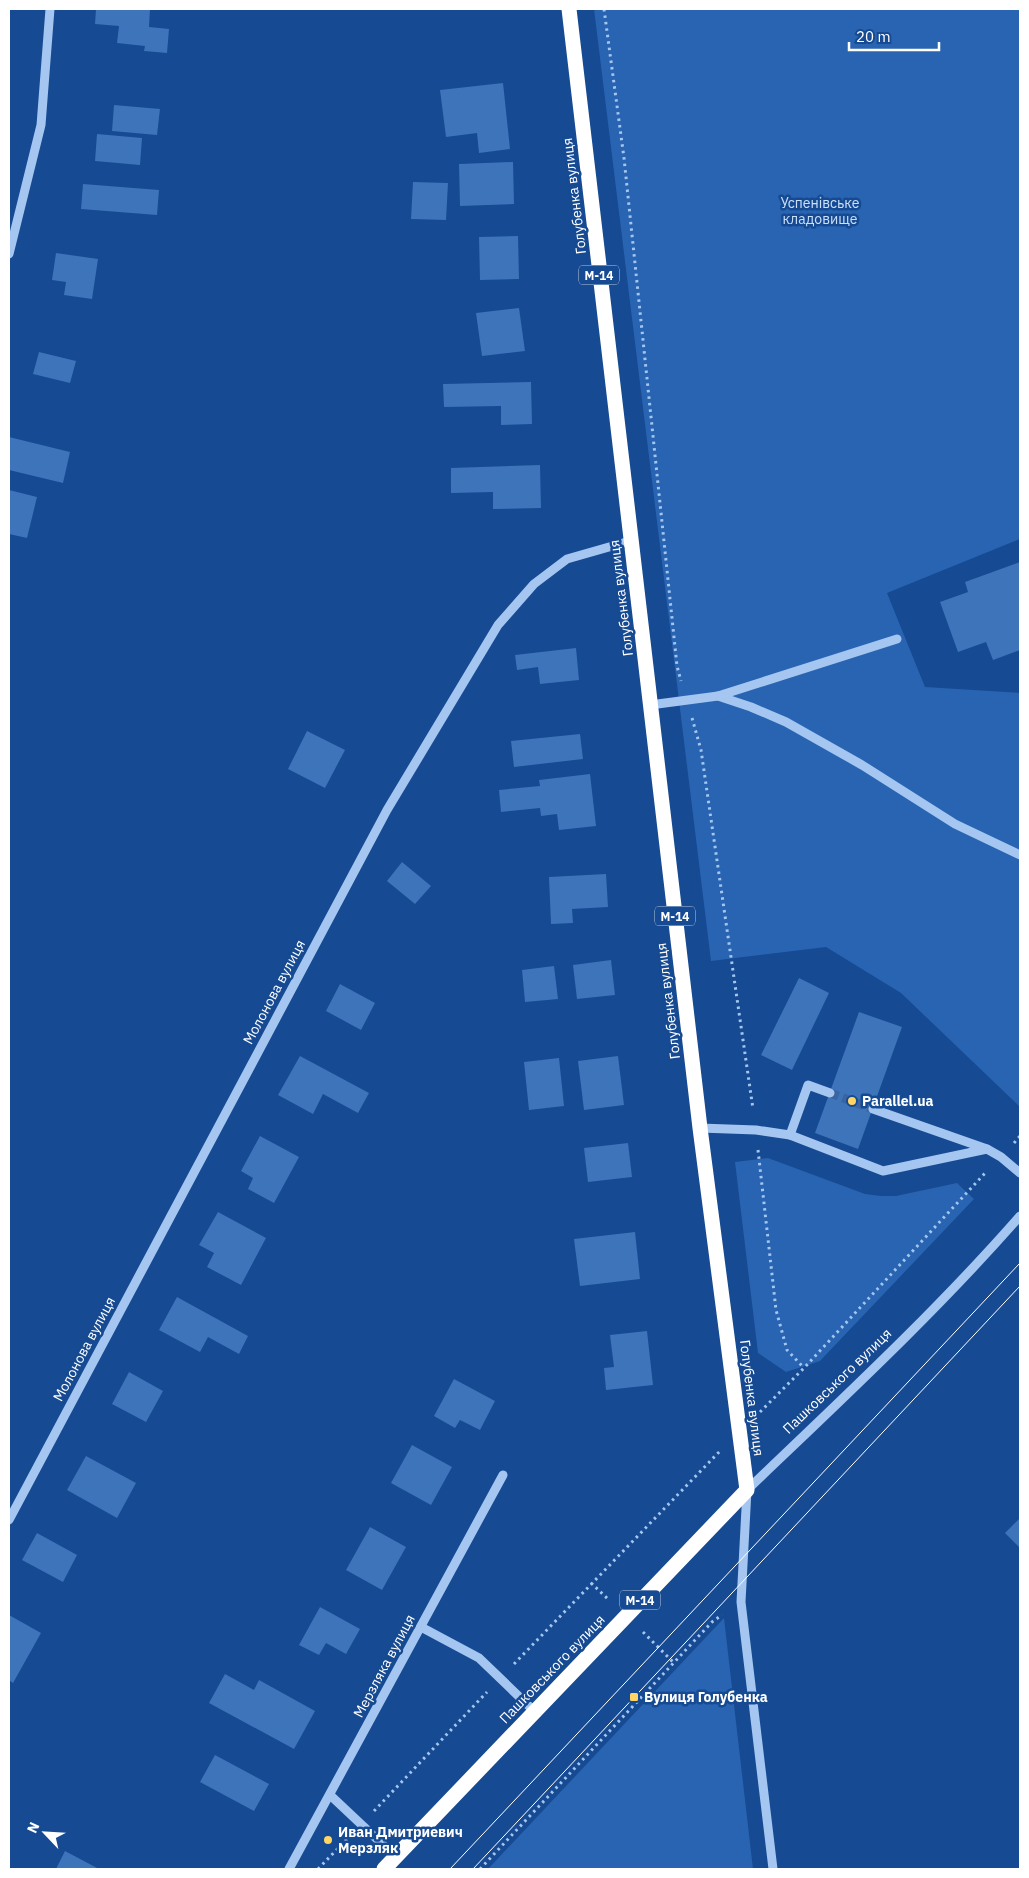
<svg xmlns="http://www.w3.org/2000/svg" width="1029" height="1878" viewBox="0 0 1029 1878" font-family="'IBM Plex Sans',sans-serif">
  <rect width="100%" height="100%" fill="#164a92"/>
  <g fill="#2864b1">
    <path d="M594 9H1020V539L887 593 925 687 1020 693V1107L901 993 826 947 711 961Z"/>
    <path d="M768 1158 865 1194 881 1196H896L957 1183 974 1199 820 1361 786 1372 758 1353 735 1162Z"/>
    <path d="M724 1618 753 1869H488Z"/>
  </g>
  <g fill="#3e74ba">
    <path d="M96 9H150L149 27 169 29 167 53 144 51 145 46 117 43 119 26 95 24Z"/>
    <path d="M503 83 510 149 479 153 477 133 446 137 440 90Z"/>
    <path d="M114 105 160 109 157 135 112 131Z"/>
    <path d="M97 134 142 138 140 165 95 161Z"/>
    <path d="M513 162 514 204 460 206 459 164Z"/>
    <path d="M413 182 448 183 446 220 411 219Z"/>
    <path d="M83 184 159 190 157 215 81 209Z"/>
    <path d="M518 236 519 279 480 280 479 237Z"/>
    <path d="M56 253 98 259 92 299 64 295 66 282 52 280Z"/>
    <path d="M519 308 525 351 482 356 476 313Z"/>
    <path d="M39 352 76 361 70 383 33 374Z"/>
    <path d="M531 382 532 424 501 425V406L444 407 443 384Z"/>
    <path d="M9 437 70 452 63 483 9 470Z"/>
    <path d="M540 465 541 508 493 509V492L451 493V468Z"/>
    <path d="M9 490 37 497 27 538 9 534Z"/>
    <path d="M1020 562V650L993 660 986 642 958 652 940 602 968 592 965 582Z"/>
    <path d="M576 648 579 680 540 684 538 667 517 670 515 655Z"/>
    <path d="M307 731 345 750 325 788 288 769Z"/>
    <path d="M580 734 583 759 514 767 511 741Z"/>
    <path d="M590 774 596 826 559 830 557 814 541 816 540 808 501 812 499 790 540 786 539 780Z"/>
    <path d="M402 862 431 886 415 904 387 881Z"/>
    <path d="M606 874 608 907 572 909 573 923 551 924 549 877Z"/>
    <path d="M611 960 615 995 577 999 573 965Z"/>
    <path d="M554 966 558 999 525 1002 522 970Z"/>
    <path d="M799 978 829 993 792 1070 761 1055Z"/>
    <path d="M340 984 375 1003 361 1030 326 1011Z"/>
    <path d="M859 1012 902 1027 858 1149 815 1133Z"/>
    <path d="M300 1056 369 1093 358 1113 323 1094 313 1114 278 1095Z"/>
    <path d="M618 1056 624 1105 584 1110 578 1061Z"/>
    <path d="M559 1058 564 1106 529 1110 524 1062Z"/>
    <path d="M260 1136 299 1157 274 1203 248 1189 253 1178 241 1171Z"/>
    <path d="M628 1143 632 1177 588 1182 584 1148Z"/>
    <path d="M218 1212 266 1238 241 1285 207 1267 214 1253 199 1245Z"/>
    <path d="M635 1232 640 1279 580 1286 574 1239Z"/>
    <path d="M177 1297 248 1336 239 1354 208 1337 200 1352 159 1330Z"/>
    <path d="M647 1331 653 1385 606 1390 604 1368 614 1367 610 1335Z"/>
    <path d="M129 1372 163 1391 146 1422 112 1404Z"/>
    <path d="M454 1379 495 1401 480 1430 460 1420 455 1428 434 1416Z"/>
    <path d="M412 1445 452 1467 431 1505 391 1483Z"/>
    <path d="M86 1456 136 1483 117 1518 67 1490Z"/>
    <path d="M1020 1518V1548L1005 1533Z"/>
    <path d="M370 1527 406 1547 382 1590 346 1570Z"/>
    <path d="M37 1533 77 1555 63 1582 22 1560Z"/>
    <path d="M320 1607 360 1629 346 1654 326 1643 319 1655 299 1645Z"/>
    <path d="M9 1615 41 1633 13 1683 9 1680Z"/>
    <path d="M225 1674 254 1690 259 1680 315 1711 294 1749 209 1703Z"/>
    <path d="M215 1755 269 1784 254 1811 200 1782Z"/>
    <path d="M65 1851 99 1869H56Z"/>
  </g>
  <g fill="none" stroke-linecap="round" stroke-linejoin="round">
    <path stroke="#3965a2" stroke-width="9" stroke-dasharray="9 4.5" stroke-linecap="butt" d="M830 1093 873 1109"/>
    <g stroke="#a4c6f1" stroke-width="3" stroke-dasharray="2.5 4" stroke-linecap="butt">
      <path d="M604 9 624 158 677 666 681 681"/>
      <path d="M692 718 701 750 753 1109"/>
      <path d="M1014 1143 1020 1136"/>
      <path d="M758 1150 776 1310 787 1350 804 1368"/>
      <path d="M760 1412 804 1368 987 1171"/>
      <path d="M591 1583 609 1600"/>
      <path d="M643 1632 674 1663"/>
      <path d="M514 1664 720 1451"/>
      <path d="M374 1811 487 1692"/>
      <path d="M318 1869 347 1839"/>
      <path d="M480 1869 712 1622 722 1615"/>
    </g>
    <g stroke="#a4c6f1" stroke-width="9">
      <path d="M9 254 41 125 50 9"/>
      <path d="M718 696 751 707 786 722 862 765 955 824 1020 855"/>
      <path d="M650 705 718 696 897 639"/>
      <path d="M873 1109 987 1149 1001 1157 1020 1173"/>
      <path d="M700 1128 756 1130 790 1135 883 1171 987 1149"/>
      <path d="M790 1135 808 1085 830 1093"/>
      <path d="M9 1520 387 810 498 625 534 584 567 559 630 541"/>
      <path d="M421 1627 479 1658 534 1711"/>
      <path d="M330 1795 396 1857"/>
      <path d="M289 1869 503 1475"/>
      <path d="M773 1869 741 1602 747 1490C840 1401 935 1313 1020 1216"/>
    </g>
    <path stroke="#fff" stroke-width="15" d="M384 1869 747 1490 700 1128 569 9"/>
    <g stroke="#fff" stroke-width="1">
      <path d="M450 1869 1020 1263"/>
      <path d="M473 1869 1020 1286"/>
    </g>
  </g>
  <g fill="#ffd564" stroke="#164a92" stroke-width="2">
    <circle cx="852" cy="1101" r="5"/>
    <rect x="629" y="1692" width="10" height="10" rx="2.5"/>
    <circle cx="328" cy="1840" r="5"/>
  </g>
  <g text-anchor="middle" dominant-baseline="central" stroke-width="5" stroke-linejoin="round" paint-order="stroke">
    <g fill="#164a92" stroke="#b9c9de" stroke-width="1">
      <rect x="579" y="265.5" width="40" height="19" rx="4"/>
      <rect x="655" y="906.5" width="40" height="19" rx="4"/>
      <rect x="620" y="1590.5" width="40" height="19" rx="4"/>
    </g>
    <g font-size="12" font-weight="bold" fill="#fff">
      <text x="599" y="275">М-14</text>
      <text x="675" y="916">М-14</text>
      <text x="640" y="1600">М-14</text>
    </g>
    <g font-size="14" fill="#fff" stroke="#164a92">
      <text transform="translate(574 196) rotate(-97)">Голубенка вулиця</text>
      <text transform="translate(621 598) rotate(-97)">Голубенка вулиця</text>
      <text transform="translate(274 992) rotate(-62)">Молонова вулиця</text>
      <text transform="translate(668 1001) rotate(-97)">Голубенка вулиця</text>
      <text transform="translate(84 1349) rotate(-62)">Молонова вулиця</text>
      <text transform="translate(837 1381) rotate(-44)">Пашковського вулиця</text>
      <text transform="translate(752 1398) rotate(83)">Голубенка вулиця</text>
      <text transform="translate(384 1666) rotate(-62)">Мерзляка вулиця</text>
      <text transform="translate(552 1669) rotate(-46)">Пашковського вулиця</text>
    </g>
    <g font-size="14" fill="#cbe0fc" stroke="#164a92">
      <text x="820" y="203">Успенівське<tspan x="820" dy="16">кладовище</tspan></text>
    </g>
    <g font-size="14" font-weight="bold" fill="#fff" stroke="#164a92" text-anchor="start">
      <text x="862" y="1101">Parallel.ua</text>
      <text x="644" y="1697">Вулиця Голубенка</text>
      <text x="338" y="1832">Иван Дмитриевич<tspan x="338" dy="16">Мерзляк</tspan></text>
    </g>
  </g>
  <rect width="1029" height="1878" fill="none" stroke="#ffffff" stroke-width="20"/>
  <g transform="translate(45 1833) rotate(295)" stroke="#164a92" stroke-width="4" paint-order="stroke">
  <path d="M0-4L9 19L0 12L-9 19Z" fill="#ffffff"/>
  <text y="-8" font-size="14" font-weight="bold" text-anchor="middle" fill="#ffffff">N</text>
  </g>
  <path d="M849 42v8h90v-8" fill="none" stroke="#ffffff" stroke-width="2.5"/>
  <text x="856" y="42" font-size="15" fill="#ffffff" stroke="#164a92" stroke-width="4" paint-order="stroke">20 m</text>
</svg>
